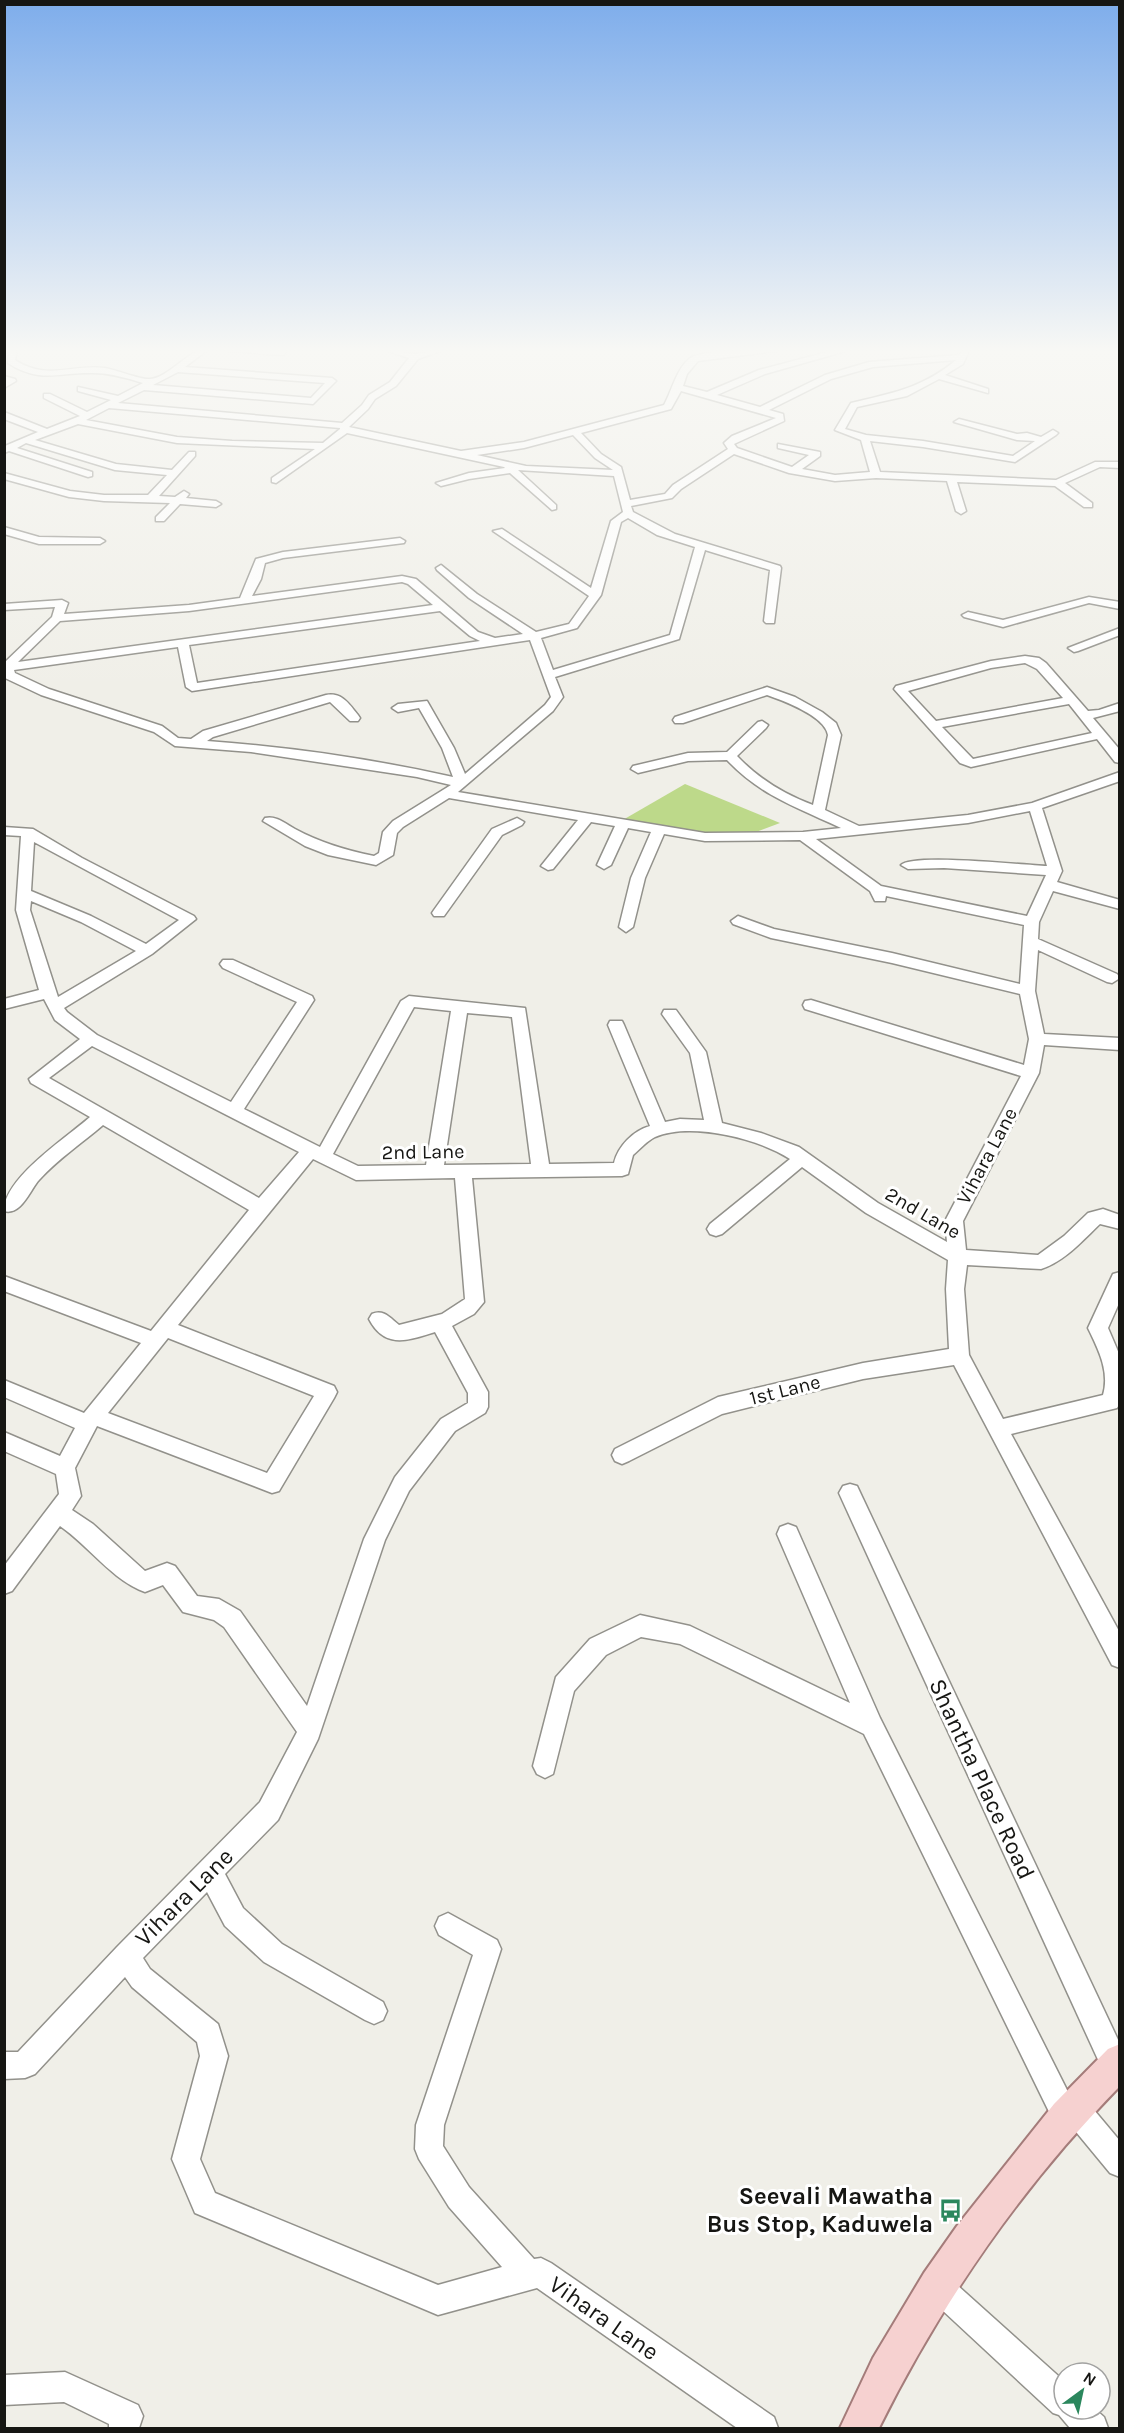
<svg xmlns="http://www.w3.org/2000/svg" width="1124" height="2433" viewBox="0 0 1124 2433" font-family="Karla,sans-serif">
  <rect width="100%" height="100%" fill="#f0efe8"/>
  <path fill="#bdd98a" d="M685 784 780 823 748 835 705 834 621 821Z"/>
  <g fill="none" stroke-linecap="round" stroke-linejoin="round">
    <defs>
      <g id="minor">
        <path d="M9 348H17L15 360C47 381 71 364 105 368 117 370 141 380 150 379 169 378 189 348 210 348L185 367 332 378 336 381 313 404 144 390 118 403 342 423 362 405 369 395 390 382 409 358 379 348C391 348 406 355 416 354 428 353 437 348 449 348L418 359 396 386 375 399 368 409 349 427 461 451 524 442 664 405C672 391 677 366 692 357 702 351 766 348 780 348L776 351 698 361 687 374 683 386 707 392 759 370 842 348 846 351 765 374 717 395 760 407 825 375 869 362 958 355 964 350 968 353 963 364 945 375 988 389V393L939 379 907 396 857 407 845 429 866 435 923 441 1013 456 1035 441 1017 440 954 422 959 419 1017 434 1027 433 1041 437 1053 430 1058 433 1056 435 1015 462 923 447 870 441 880 472 1056 480 1095 462H1120V468L1100 467 1065 483 1092 503V507H1084L1055 486 957 482 966 511 961 514 956 511 947 481 876 478 835 481 789 473 734 454 681 489 672 498 631 506 633 512 675 534 780 566 781 568 774 623H766L764 621 770 570 705 550 679 639 555 677 563 697 553 711 458 792 705 833 803 832 841 828C798 808 761 796 727 760L688 761 638 773 631 769 633 766 688 753 727 752 758 722 762 721 768 725 766 728 737 756C759 779 783 794 813 805L828 735C825 716 784 701 767 695L683 723H675L673 720 675 717 767 687 795 697 822 712 836 723 841 735 825 810 859 826 968 815 1032 803 1120 772V781L1042 808 1062 871 1057 882 1120 900V909L1053 891 1039 922 1038 939 1117 974 1120 978 1112 983 1107 982 1038 950 1035 991 1044 1034 1120 1038V1050L1044 1045 1039 1073 963 1221 966 1250 1038 1255 1064 1236 1088 1213 1103 1209 1120 1215V1229L1100 1224C1083 1240 1064 1262 1041 1269L967 1265 964 1289 969 1355 1003 1419 1103 1395C1110 1371 1098 1349 1088 1328L1113 1274 1120 1272V1301L1108 1328 1120 1356V1403L1117 1408 1011 1434 1120 1633V1668L1112 1665 954 1365 863 1379 722 1414 629 1461 622 1464 615 1461 612 1455 615 1449 718 1397 863 1363 949 1349 946 1289 948 1260 866 1213 802 1167 722 1234 716 1236 710 1234 707 1229 710 1224 790 1159C757 1138 691 1122 655 1137 647 1141 640 1149 633 1155L628 1174 622 1176 472 1178 484 1302 474 1314 452 1326 488 1392V1407L485 1413 455 1431 409 1491 385 1540 318 1739 278 1820 225 1874 243 1908 282 1944 383 2002 387 2011 383 2020 374 2024 365 2020 264 1962 225 1926 207 1892 143 1958 150 1969 218 2024 228 2056 200 2159 215 2193 438 2285 502 2267 449 2207 419 2159 415 2149 416 2125 473 1955 439 1935 435 1926 439 1917 448 1913 497 1940 501 1949 444 2125 443 2146 469 2187 534 2259 541 2258 551 2263 774 2417 778 2428H737L537 2288 438 2315 195 2213 172 2159 200 2056 197 2042 132 1987 125 1977 35 2074 25 2078 4 2079V2052H18L117 1947 260 1802 297 1732 224 1627 214 1620 183 1612 163 1585 145 1592C112 1580 89 1546 60 1526L12 1591 4 1594V1566L59 1494 56 1474 4 1451V1432L60 1456 75 1428 4 1397V1380L84 1413 141 1343 4 1291V1276L151 1331 249 1210 103 1125C82 1143 58 1159 39 1180 30 1190 21 1216 4 1211 4 1178 66 1138 90 1117L31 1083 29 1079 80 1039 55 1020 44 999 4 1009V999L39 990 16 910 21 836 4 835V827L33 829 82 858 194 916 196 919 152 954 64 1008 67 1012 97 1035 231 1102 297 1002 223 968 220 964 223 960H233L312 996 314 1000 244 1109 320 1147 401 1001 409 996 525 1008 549 1164 614 1163C618 1146 633 1131 650 1126L608 1025 610 1021H622L624 1025 665 1122 680 1119 704 1120 690 1053 662 1014 664 1010H676L706 1052 722 1123 761 1133 799 1147 878 1203 947 1242 945 1221 1021 1076 805 1009 803 1005 805 1001 811 1000 1024 1065 1029 1039 1020 994 892 963 771 938 733 924 731 921 738 916 774 929 892 953 1020 984 1024 925 886 896 885 901H875L870 891 800 840 705 841 664 834 645 878 633 927 626 932 619 927 631 878 651 832 628 828 611 865 604 869 597 865 615 826 591 822 553 869 548 870 541 866 578 820 449 798 403 827 397 833 393 855 376 865 328 855 305 846 263 821 265 818C276 815 286 824 295 829 321 843 345 850 374 856L379 853 383 832 393 821 451 785 417 777 251 752 175 746 154 732 41 695 5 678 4 663 52 617 55 607 4 610V604L62 600 68 603 64 614 189 605 240 598 256 559 283 552 400 538 405 541 404 543 283 558 265 563 261 579 252 596 402 576 416 579 478 632 495 638 523 634 469 598 437 570 436 568 441 565 477 594 536 632 569 624 589 596 493 531 502 529 591 588 611 521 623 512 614 476 518 470 556 505V509L552 510 510 473 469 479 441 486 436 483 469 473 505 468 504 467 347 433 276 483 272 482V478L315 449 177 443 78 424 35 440 116 464 172 470 189 452H195V456L159 496 175 497 184 491 189 494 186 498 216 501 221 504 216 507 180 504 164 521H156V517L170 503 104 501 69 497 4 479V473L70 491 104 495H148L167 475 115 470 26 443 17 448 92 472V476L88 477 9 451 4 453 5 446 38 432 4 419V412L47 429 80 416 44 398V394H50L87 412 111 400 78 391V387L118 396 143 383C127 378 110 373 93 373 59 372 40 384 8 363ZM956 360C923 388 892 393 851 403L835 430 861 440 870 472 835 475 802 469 820 456V452L778 444V448L809 455 792 467 737 448 734 444 784 421 783 414 769 410 831 379 873 367ZM178 372 325 383 311 398 153 385ZM681 391 776 418 732 436 724 443 728 449 673 485 665 494 630 500 621 467 601 454 581 433 671 409ZM109 408 340 428V429L323 443 232 441 177 437 86 420ZM573 435 595 458 613 470 526 466 477 455 524 448ZM628 518 657 535 695 547 670 635 553 670 541 638 577 628 601 595 621 522ZM402 582 408 584 433 605 18 662 60 621 189 611ZM440 611 470 636 480 641 197 683 189 645ZM530 640 551 697 545 705 465 774 454 748 427 701 398 704 392 708 398 712 419 708 442 748 453 777C373 759 289 747 207 741L213 737 330 702 350 721H358L360 718 358 715C349 704 342 692 326 695L203 731 191 739 178 738 162 726 49 689 15 673 14 670 178 647 186 687 192 691ZM1030 811 1047 866C1024 865 912 853 901 865L908 869 944 868 1046 875 1027 916 881 886 816 839 968 823ZM34 842 179 920 146 944 91 916 31 891ZM31 901 81 922 136 951 58 997 30 910ZM414 1007 451 1011 426 1165 358 1166 333 1154ZM467 1013 512 1017 531 1164 444 1165ZM92 1046 299 1152 259 1198 49 1078ZM313 1159 356 1180 455 1178 465 1299 442 1314 399 1325C390 1318 384 1309 372 1314L369 1319C385 1350 409 1340 435 1332L468 1393V1403L441 1419 395 1477 364 1539 307 1706 240 1611 219 1599 197 1596 175 1566 167 1563 145 1571 93 1524 72 1510 81 1496 75 1468 97 1426 272 1493 279 1491 334 1398 337 1392 334 1386 178 1325ZM168 1338 314 1396 267 1473 108 1413Z"/>
        <path d="M224 348 280 349 289 348 283 355 228 351Z"/>
        <path d="M4 376 15 379 16 381 4 388Z"/>
        <path d="M4 527 39 537 100 538 105 541 100 544H39L4 534Z"/>
        <path d="M1089 597 1120 602V609L1089 603 1003 627 964 617 962 615 968 612 1003 620Z"/>
        <path d="M1120 628V635L1078 651 1074 652 1068 648Z"/>
        <path d="M1025 656 1039 658 1046 663 1088 711 1099 710 1120 703V711L1093 718 1120 750V763L1115 762 1097 739 971 767 960 763 894 689 896 686 991 661ZM1025 663 1037 669 1063 698 936 721 908 691 991 668ZM1069 704 1092 733 973 759 942 727Z"/>
        <path d="M517 818 524 822 522 825 502 835 444 916H434L432 913 434 910 492 829Z"/>
        <path d="M850 1484 857 1486 1120 2044V2077L1115 2079 1105 2075 839 1493 843 1486Z"/>
        <path d="M788 1524 796 1527 880 1718 1070 2096 1074 2094 1084 2098 1120 2141V2177L1110 2173 1072 2127 1066 2130 1056 2126 864 1734 680 1644 641 1637 606 1655 574 1691 553 1774 545 1778 537 1774 533 1766 556 1677 590 1639 640 1615 690 1626 850 1703 777 1534 780 1527Z"/>
        <path d="M937 2271 947 2276 1064 2381V2409H1095L1104 2417 1108 2428H1070L1059 2415 1053 2413 927 2296 922 2286 927 2276Z"/>
        <path d="M65 2372 138 2405 143 2416 139 2428H109V2424L64 2402 4 2405V2375Z"/>
      </g>
      <path id="major" d="M1120 2044V2086C1022 2186 941 2303 879 2428H840L873 2358 924 2273 957 2226 1054 2104 1108 2049Z"/>
    </defs>
    <use href="#minor" stroke="#92918b" stroke-width="3"/>
    <use href="#major" stroke="#a47c7a" stroke-width="4"/>
    <use href="#minor" fill="#fff" fill-rule="evenodd"/>
    <use href="#major" fill="#f6d1d0" fill-rule="evenodd"/>
  </g>
  <linearGradient id="sky" x2="0" y2="1"><stop stop-color="#7eadeb"/><stop offset="0.51" stop-color="#f8f8f5"/><stop offset="1" stop-color="#f8f8f5" stop-opacity="0"/></linearGradient>
  <rect width="1124" height="689" fill="url(#sky)"/>
  <defs>
    <symbol id="bus-bare" viewBox="-9 -9 18 18"><path d="M-5-6H5V4H4V6H2V4H-2V6H-4V4H-5ZM-3.5-4V0h7V-4ZM-3.5 1.2v1.5H-2V1.2ZM2 1.2v1.5H3.5V1.2Z" fill="#2b875d" stroke="#fff" stroke-width="2.5" paint-order="stroke"/></symbol>
  </defs>
  <g fill-rule="evenodd">
    <use href="#bus-bare" x="934" y="2194" width="33" height="33"/>
  </g>
  <g text-anchor="middle" dominant-baseline="central" stroke-width="6" stroke-linejoin="round" paint-order="stroke">
    <g font-size="20" fill="#161613" stroke="#fff">
      <text transform="translate(423 1152) rotate(-1)">2nd Lane</text>
      <text transform="translate(987 1156) rotate(-62)">Vihara Lane</text>
      <text transform="translate(923 1213) rotate(30)">2nd Lane</text>
      <text transform="translate(785 1390) rotate(-14)">1st Lane</text>
    </g>
    <g font-size="24" fill="#161613" stroke="#fff">
      <text transform="translate(982 1779) rotate(65)">Shantha Place Road</text>
      <text transform="translate(184 1897) rotate(-45)">Vihara Lane</text>
      <text transform="translate(604 2318) rotate(35)">Vihara Lane</text>
    </g>
    <g font-size="24" font-weight="bold" fill="#161613" stroke="#fff" text-anchor="end">
      <text x="933" y="2196">Seevali Mawatha<tspan x="933" dy="28">Bus Stop, Kaduwela</tspan></text>
    </g>
  </g>
  <rect width="1124" height="2433" fill="none" stroke="#161613" stroke-width="12"/>
  <g transform="translate(1082 2391) rotate(33)"><circle r="28" fill="#ffffff" stroke="#a2a2a1" stroke-width="1.5"/>
  <path d="M0-4.5L10 22L0 15L-10 22Z" fill="#2b875d"/>
  <text y="-9" font-size="16" font-weight="bold" text-anchor="middle" fill="#161613">N</text>
  </g>
</svg>
